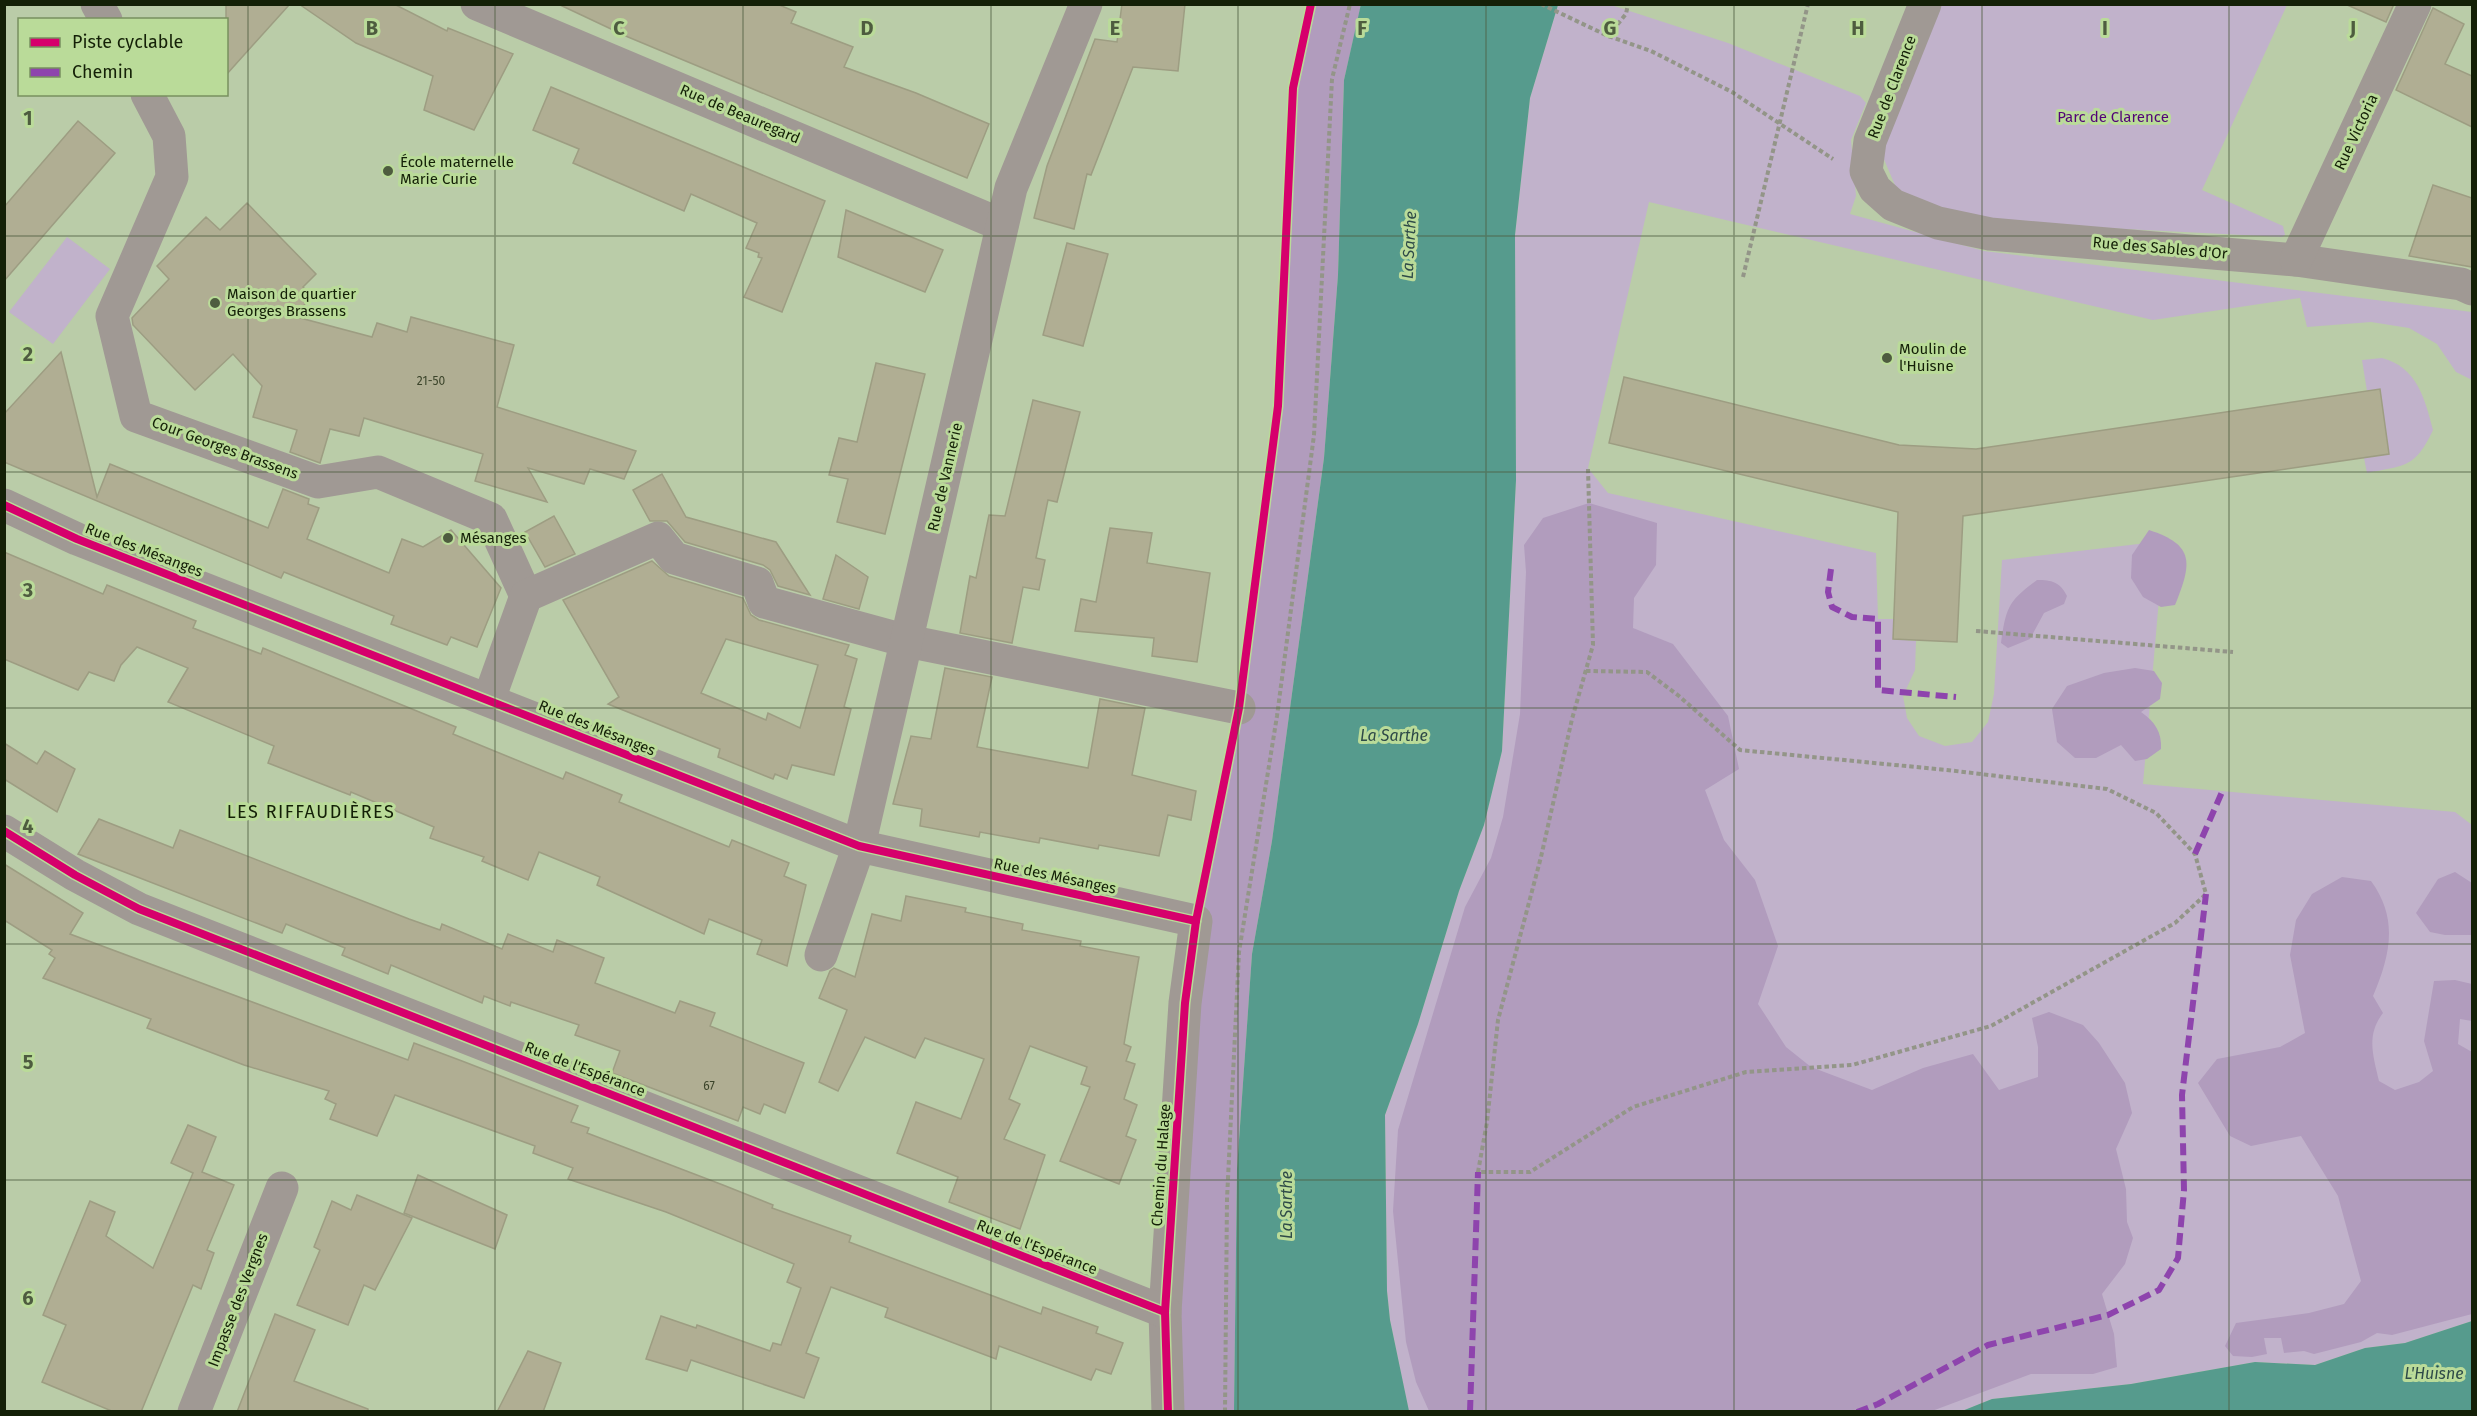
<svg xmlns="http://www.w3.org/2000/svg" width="2477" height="1416" viewBox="0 0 2477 1416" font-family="'Fira Sans',sans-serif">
  <rect width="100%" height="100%" fill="#bacca8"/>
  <g fill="#c1b2cb">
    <path d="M1558 5H1611L1728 43 1860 96 1866 103 1851 140 1856 196 1850 214 1984 251 2472 312V380L2456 372 2437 344 2409 328 2371 322 2307 327 2300 298 2153 320 1649 202 1588 468 1608 493 1876 553 1878 619H1894V639L1916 641 1915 670 1903 696 1907 718 1919 736 1945 746 1972 742 1988 722 1994 694 2002 560 2164 541 2143 784 2455 812 2472 825V1321L2405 1343 2365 1348 2315 1365 2255 1362 2131 1384 1992 1399 1962 1411 1409 1412 1390 1320 1387 1291 1385 1115 1418 1024 1459 891 1484 825 1502 751 1516 480 1515 235 1530 98Z"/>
    <path d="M1934 5H2287L2202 190 2283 226 2285 235 2282 237 1987 222 1900 197 1883 157 1887 122Z"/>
    <path d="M67 237 110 269 53 344 9 312Z"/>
    <path d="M2382 358C2417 367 2425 399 2433 430 2415 468 2406 465 2367 473L2364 458 2367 391 2362 360Z"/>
  </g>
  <g fill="#b19cbd">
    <path d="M1311 5H1361L1344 80 1338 275 1324 458 1272 841 1252 954 1237 1169 1234 1411 1168 1412 1196 921 1239 708 1278 406 1293 88Z"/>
    <path d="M1589 503 1657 523 1656 565 1634 598 1633 628 1673 644 1728 716 1739 769 1705 790 1724 840 1755 880 1778 946 1758 1004 1786 1047 1811 1067 1872 1090 1923 1068 1973 1054 1999 1090 2038 1077V1047L2032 1018 2049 1012 2083 1025 2099 1043 2125 1083 2132 1113 2116 1149 2126 1189 2127 1222 2133 1238 2125 1264 2102 1294 2114 1334 2117 1367 2093 1374H2031L1932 1411H1429L1416 1382 1406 1342 1393 1211 1398 1130 1465 907 1491 858 1503 817 1520 714 1526 572 1524 545 1543 518Z"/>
    <path d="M2149 530C2195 545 2192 563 2175 605L2161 607 2143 597 2131 578 2132 555Z"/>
    <path d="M2037 580C2052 580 2060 582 2067 596L2064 604 2044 613 2030 639 2008 648 2001 643C2006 608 2008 601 2037 580Z"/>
    <path d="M2135 668 2154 671 2162 683 2160 699 2141 712C2155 722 2162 732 2161 749L2147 759 2135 761 2121 745 2096 758H2075L2057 742 2052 709 2067 686 2104 673Z"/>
    <path d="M2455 872 2472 883V935H2445L2430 932 2416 913 2438 879Z"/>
    <path d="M2342 877 2371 881C2399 919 2390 956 2373 996L2383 1013C2366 1035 2373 1055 2379 1081L2395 1090 2419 1082 2433 1071 2424 1041 2434 981 2455 980 2472 984V1021L2460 1019 2458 1044 2472 1052V1314L2392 1335 2377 1333 2361 1342 2314 1354 2304 1351 2284 1353 2281 1338H2264L2267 1354 2252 1357 2233 1356 2225 1346 2236 1323 2309 1313 2344 1304 2361 1281 2338 1196 2301 1136 2251 1146 2230 1136 2198 1083 2217 1059 2280 1047 2305 1033 2290 955 2296 920 2312 894Z"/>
  </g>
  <g fill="#569b8d">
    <path d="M1361 4 1558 5 1530 98 1515 235 1516 480 1502 751 1484 825 1459 891 1418 1024 1385 1115 1387 1291 1390 1320 1409 1411H1234L1237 1169 1252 954 1272 841 1324 458 1338 275 1344 80Z"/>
    <path d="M2472 1321V1411H1962L1992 1399 2131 1384 2255 1362 2315 1365 2365 1348 2405 1343Z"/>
  </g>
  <g fill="#b0ae93" stroke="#9d9d82" stroke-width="1.5" fill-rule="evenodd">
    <path d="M226 4H290L226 75Z"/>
    <path d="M299 4H394L447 31 448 28 513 54 474 130 424 110 433 76 356 43Z"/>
    <path d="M558 4H777L796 12 791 23 853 47 844 67 916 93 989 124 967 178 628 37Z"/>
    <path d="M1122 4H1185L1178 71 1133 67 1091 175 1087 174 1074 229 1034 218 1047 166 1095 39 1117 42Z"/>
    <path d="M2345 4H2394L2386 22Z"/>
    <path d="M2433 8 2464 24 2445 64 2472 76V127L2396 90Z"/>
    <path d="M551 87 825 201 782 312 744 297 762 258 758 257 759 253 746 248 757 223 691 194 684 211 573 163 579 149 533 130Z"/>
    <path d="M78 121 115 153 4 281V207Z"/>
    <path d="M2433 185 2472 198V267L2409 256Z"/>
    <path d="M247 203 316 274 303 287 312 297 293 316 372 337 377 323 407 332 411 317 514 345 497 407 636 451 624 479 590 469 584 484 528 468 547 502 475 481 483 454 364 418 359 436 330 429 320 463 290 452 297 430 253 417 262 386 233 354 195 390 133 325 132 318 169 279 157 266 206 217 220 230Z"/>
    <path d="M846 210 943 250 925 292 838 257Z"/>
    <path d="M1067 243 1108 254 1083 346 1043 335Z"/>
    <path d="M61 352 97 497 110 464 268 528 283 489 309 499 308 504 319 508 307 539 389 573 402 539 423 547 451 530 501 588 477 647 451 637 447 645 391 624 394 616 284 572 281 578 4 462V414Z"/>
    <path d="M876 363 925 374 885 534 837 522 848 479 829 475 839 438 857 442Z"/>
    <path d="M1624 377 1899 445 1976 449 2380 389 2389 454 1963 516 1957 642 1893 639 1898 512 1609 443Z"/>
    <path d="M1033 400 1080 412 1057 502 1048 500 1036 558 1045 560 1039 590 1023 587 1012 643 960 633 970 576 976 578 989 515 1005 516Z"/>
    <path d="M662 474 686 517 776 542 810 595 778 586 770 570 763 565 685 542 667 521H650L633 490Z"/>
    <path d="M554 516 575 554 545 567 525 532Z"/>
    <path d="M1110 528 1152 533 1147 563 1210 573 1197 662 1152 656 1154 638 1075 631 1081 599 1096 602Z"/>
    <path d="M4 552 103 594 107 585 196 621 193 628 261 654 263 648 282 656 456 727 453 734 509 757 563 779 566 772 622 795 619 802 729 847 732 840 789 863 784 876 806 885 787 966 757 954 762 940 709 919 704 934 597 885 600 877 539 852 528 880 482 861 484 857 430 838 434 827 351 792 350 795 268 763 274 746 168 702 188 668 137 647 121 665 114 681 89 672 78 690 4 659Z"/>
    <path d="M836 555 868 577 859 609 823 599Z"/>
    <path d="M652 561 669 576 743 598 751 615 759 620 849 645 845 655 857 659 844 707 851 709 834 775 792 765 787 779 775 774 773 779 718 757 720 749 608 704 619 697 563 600ZM726 639 818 665 800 728 768 713 766 720 701 693Z"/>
    <path d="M945 668 992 677 977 747 1088 768 1100 699 1145 708 1132 775 1196 791 1191 820 1168 815 1159 856 1099 845 1098 849 1040 838 1039 843 980 832 979 837 920 826 922 809 893 804 911 736 931 739Z"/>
    <path d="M4 743 37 764 45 751 75 769 57 812 4 779Z"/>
    <path d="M99 819 173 848 180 830 409 919 440 930 442 924 502 949 508 934 553 952 557 940 604 958 595 983 675 1013 680 1001 715 1013 710 1026 804 1063 785 1113 764 1104 760 1114 743 1107 738 1121 612 1073 620 1051 575 1035 579 1025 511 1002 510 1006 484 996 482 1003 391 965 388 974 342 955 345 948 286 924 282 933 78 854Z"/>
    <path d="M4 864 83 913 70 934 408 1060 414 1043 462 1061 578 1106 571 1122 589 1128 587 1133 723 1185 773 1205 772 1208 851 1236 849 1242 1041 1314 1043 1307 1098 1327 1096 1333 1123 1343 1111 1374 1096 1369 1091 1380 999 1346 996 1359 885 1317 888 1308 831 1287 806 1353 819 1358 804 1398 691 1360 687 1371 646 1359 661 1316 696 1328 697 1325 770 1351 773 1343 781 1345 801 1288 787 1282 794 1264 666 1212 568 1179 573 1168 533 1153 535 1146 395 1095 377 1136 330 1119 336 1104 325 1099 329 1091 244 1065 147 1028 151 1019 43 978 55 958 49 954 52 950 4 920Z"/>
    <path d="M906 896 966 908 965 912 1023 924 1022 930 1081 941 1080 946 1139 957 1124 1044 1131 1047 1126 1061 1135 1064 1124 1099 1137 1105 1126 1136 1136 1140 1119 1184 1060 1161 1090 1087 1081 1084 1087 1067 1030 1046 1009 1099 1020 1104 1004 1139 1045 1155 1020 1229 949 1202 958 1177 897 1153 916 1102 961 1119 984 1059 925 1038 915 1058 865 1037 838 1091 819 1082 847 1010 819 998 830 971 834 968 855 977 872 914 901 921Z"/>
    <path d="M188 1125 216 1137 202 1172 234 1185 207 1250 214 1253 201 1289 193 1285 141 1412H114L42 1382 66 1325 43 1315 90 1201 115 1212 106 1236 153 1268 193 1173 171 1163Z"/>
    <path d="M418 1175 507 1215 495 1249 404 1213Z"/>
    <path d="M357 1195 412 1218 375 1290 364 1285 348 1325 297 1305 320 1250 314 1247 332 1201 351 1210Z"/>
    <path d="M275 1314 315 1330 294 1381 368 1409V1412H237Z"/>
    <path d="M528 1351 561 1363 543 1412H497Z"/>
  </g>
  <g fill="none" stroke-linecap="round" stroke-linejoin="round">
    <g stroke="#939588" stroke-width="4" stroke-dasharray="4.5 3" stroke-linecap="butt">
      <path d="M1541 4 1608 36 1651 51 1732 92 1833 159"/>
      <path d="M1608 36 1626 14 1628 4"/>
      <path d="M1743 277 1808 4"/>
      <path d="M1976 631 2233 652"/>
      <path d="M1586 671 1647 672 1679 696 1740 750 1947 770 2107 789 2156 813 2195 854 2206 894 2175 923 1991 1026 1852 1065 1746 1072 1633 1107 1530 1172H1478L1487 1122 1498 1020 1541 857 1572 719 1593 645 1588 469"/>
      <path d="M1225 1412 1227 1199 1239 952 1277 716 1314 435 1332 79 1350 4"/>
    </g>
    <g stroke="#a09994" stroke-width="33">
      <path d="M97 4 106 20"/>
      <path d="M477 4 1002 225"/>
      <path d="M1925 4 1870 141 1866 171 1875 189 1893 205 1938 223 1990 234 2296 260 2461 284 2472 289"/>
      <path d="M147 94 169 136 172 177 112 316 136 416 318 482 378 472 491 519 526 596"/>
      <path d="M2296 260 2415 4"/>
      <path d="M4 505 77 539 859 846 1196 921 1185 1003 1165 1312 1168 1412"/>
      <path d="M489 699 526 596 658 538 674 558 757 583 764 602 907 641 1239 708"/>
      <path d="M4 831 75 875 139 909 1165 1312"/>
      <path d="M821 955 859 846 1011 188 1086 4"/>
      <path d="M194 1412 282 1188"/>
    </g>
    <g stroke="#8e44ad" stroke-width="6" stroke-dasharray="12 6" stroke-linecap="butt">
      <path d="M1831 569 1828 592 1832 607 1852 617 1878 619V690L1956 697"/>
      <path d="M2195 854 2222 792"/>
      <path d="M1470 1412 1478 1172"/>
      <path d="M1857 1412 1878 1404 1988 1345 2108 1315 2159 1290 2178 1258 2184 1190 2182 1095 2206 894"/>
    </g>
    <defs>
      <g id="cycleway">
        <path d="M4 505 77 539 859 846 1196 921"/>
        <path d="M4 831 75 875 139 909 1165 1312"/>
        <path d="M1168 1412 1165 1312 1185 1003 1196 921 1239 708 1278 406 1293 88 1311 4"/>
      </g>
    </defs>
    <use href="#cycleway" stroke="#badb99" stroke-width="11"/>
    <use href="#cycleway" stroke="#d6006c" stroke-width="8"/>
  </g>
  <path fill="none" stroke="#4e5c3f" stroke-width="1.5" stroke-opacity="0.55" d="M248 4V1412M495 4V1412M743 4V1412M991 4V1412M1238 4V1412M1486 4V1412M1734 4V1412M1982 4V1412M2229 4V1412M4 236H2472M4 472H2472M4 708H2472M4 944H2472M4 1180H2472"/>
  <g fill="#4e5c3f" stroke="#badb99" stroke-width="2">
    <circle cx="388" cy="171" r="6"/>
    <circle cx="215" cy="303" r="6"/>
    <circle cx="1887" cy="358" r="6"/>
    <circle cx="448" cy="538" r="6"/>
  </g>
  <g text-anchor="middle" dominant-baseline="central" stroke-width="6" stroke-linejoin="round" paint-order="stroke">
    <g font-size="12" fill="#3b442a">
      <text x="431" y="381">21-50</text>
      <text x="709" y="1086">67</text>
    </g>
    <g font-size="15" fill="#142007" stroke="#badb99">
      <text transform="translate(1892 87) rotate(-69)">Rue de Clarence</text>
      <text transform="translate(740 114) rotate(23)">Rue de Beauregard</text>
      <text transform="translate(2356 132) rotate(-65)">Rue Victoria</text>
      <text transform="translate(2160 248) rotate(5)">Rue des Sables d'Or</text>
      <text transform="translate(225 448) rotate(20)">Cour Georges Brassens</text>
      <text transform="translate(945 477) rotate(-77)">Rue de Vannerie</text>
      <text transform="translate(144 550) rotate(21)">Rue des Mésanges</text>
      <text transform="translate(597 728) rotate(22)">Rue des Mésanges</text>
      <text transform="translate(1055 876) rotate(12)">Rue des Mésanges</text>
      <text transform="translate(585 1069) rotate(21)">Rue de l'Espérance</text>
      <text transform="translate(1161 1165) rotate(-86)">Chemin du Halage</text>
      <text transform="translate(1037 1247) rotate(21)">Rue de l'Espérance</text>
      <text transform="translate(238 1300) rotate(-69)">Impasse des Vergnes</text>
    </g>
    <g font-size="15" fill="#520277" stroke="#badb99">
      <text x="2113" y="117">Parc de Clarence</text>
    </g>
    <g font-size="15" fill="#142007" stroke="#badb99" text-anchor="start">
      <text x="400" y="162">École maternelle<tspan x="400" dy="17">Marie Curie</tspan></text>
      <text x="227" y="294">Maison de quartier<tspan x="227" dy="17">Georges Brassens</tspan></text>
      <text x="1899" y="349">Moulin de<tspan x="1899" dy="17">l'Huisne</tspan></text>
      <text x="460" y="538">Mésanges</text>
    </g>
    <g font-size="16" font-style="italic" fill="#2e4a48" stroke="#badb99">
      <text transform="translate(1409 245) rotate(-87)">La Sarthe</text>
      <text x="1394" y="735">La Sarthe</text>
      <text transform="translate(1286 1205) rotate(-90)">La Sarthe</text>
      <text x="2434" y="1373">L'Huisne</text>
    </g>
    <g font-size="18" letter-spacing="1.5" fill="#142007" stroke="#badb99">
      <text x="311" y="812">LES RIFFAUDIÈRES</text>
    </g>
  </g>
  <g font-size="20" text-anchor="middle" font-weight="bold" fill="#4e5c3f" stroke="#badb99" stroke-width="6" stroke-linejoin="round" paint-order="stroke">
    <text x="372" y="35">B</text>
    <text x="619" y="35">C</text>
    <text x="867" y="35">D</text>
    <text x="1115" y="35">E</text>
    <text x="1362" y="35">F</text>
    <text x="1610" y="35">G</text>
    <text x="1858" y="35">H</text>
    <text x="2105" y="35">I</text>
    <text x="2353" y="35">J</text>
    <text x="28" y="125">1</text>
    <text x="28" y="361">2</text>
    <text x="28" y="597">3</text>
    <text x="28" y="833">4</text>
    <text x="28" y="1069">5</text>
    <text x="28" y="1305">6</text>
  </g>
  <rect width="2477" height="1416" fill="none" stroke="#142007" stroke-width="12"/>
  <rect x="18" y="18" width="210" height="78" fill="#badb99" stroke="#78905f" stroke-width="1.5"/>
  <rect x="30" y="38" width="30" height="9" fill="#d6006c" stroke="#78905f" stroke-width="1.5"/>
  <text x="72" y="48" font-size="18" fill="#142007">Piste cyclable</text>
  <rect x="30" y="68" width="30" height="9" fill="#8e44ad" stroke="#78905f" stroke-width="1.5"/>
  <text x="72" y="78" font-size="18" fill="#142007">Chemin</text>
</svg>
